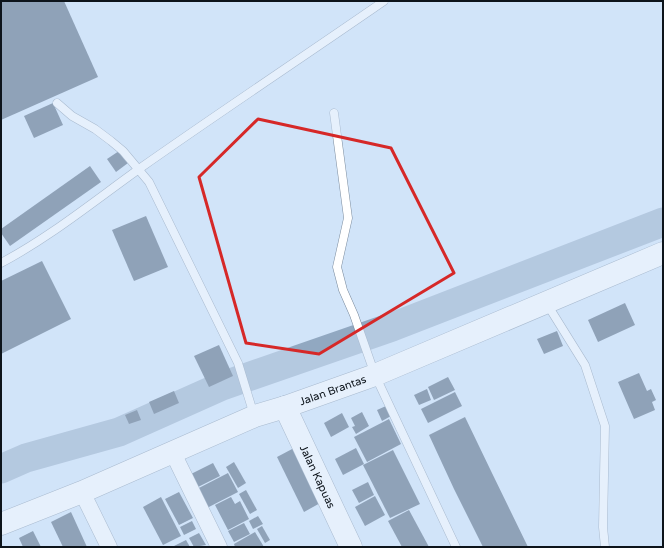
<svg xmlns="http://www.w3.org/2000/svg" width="664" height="548" viewBox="0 0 664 548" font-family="'Varela Round',sans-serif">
  <rect width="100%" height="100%" fill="#d1e4f9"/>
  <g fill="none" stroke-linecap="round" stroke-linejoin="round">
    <path stroke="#91a8c1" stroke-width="29" d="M1 469 26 458 119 432 222 386 392 327 663 222"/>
  </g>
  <g fill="#3f5369">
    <path d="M1 1H64L98 77 1 120Z"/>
    <path d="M53 103 63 125 34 138 24 116Z"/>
    <path d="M119 151 128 163 116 172 107 159Z"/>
    <path d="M90 166 101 182 10 246 1 233V229Z"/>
    <path d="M146 216 168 267 134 281 112 230Z"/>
    <path d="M42 261 71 319 1 354V281Z"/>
    <path d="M625 303 635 325 598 342 588 320Z"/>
    <path d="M557 331 563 346 544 354 537 339Z"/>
    <path d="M219 345 233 376 209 387 194 356Z"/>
    <path d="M639 373 647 391 651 389 656 400 652 402 655 410 634 419 618 382Z"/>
    <path d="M448 377 455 390 434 400 428 387Z"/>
    <path d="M427 389 431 400 419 405 414 395Z"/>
    <path d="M174 391 179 403 154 414 149 402Z"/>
    <path d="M455 392 462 406 428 423 421 409Z"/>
    <path d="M386 406 391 416 382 421 377 410Z"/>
    <path d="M137 410 141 420 129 424 125 415Z"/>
    <path d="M362 412 369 426 356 434 352 427 355 426 351 418Z"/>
    <path d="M342 413 349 427 331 437 324 423Z"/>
    <path d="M465 417 491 471 528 547H483L454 489 429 435Z"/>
    <path d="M389 419 401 444 367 462 354 437Z"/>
    <path d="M294 448 322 502 304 512 277 457Z"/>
    <path d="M356 448 364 464 343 475 335 459Z"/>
    <path d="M393 450 420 504 390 518 363 465Z"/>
    <path d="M234 462 246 483 238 488 226 467Z"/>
    <path d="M213 463 220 476 196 488 189 475Z"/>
    <path d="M228 473 238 492 205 509 195 490Z"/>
    <path d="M368 482 374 495 359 503 352 490Z"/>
    <path d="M246 490 257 510 250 514 239 494Z"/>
    <path d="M179 492 193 518 179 525 165 499Z"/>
    <path d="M375 496 385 515 365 526 355 507Z"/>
    <path d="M161 497 181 536 163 545 143 507Z"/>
    <path d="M231 497 235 504 240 501 249 519 228 530 215 505Z"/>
    <path d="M409 510 429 547H402L388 521Z"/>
    <path d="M71 512 87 547H63L51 522Z"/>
    <path d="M258 516 263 524 253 529 249 521Z"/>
    <path d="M192 521 196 529 184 535 180 527Z"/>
    <path d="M244 523 250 534 234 542 228 531Z"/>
    <path d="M262 526 270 540 265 543 257 529Z"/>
    <path d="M33 531 41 547H23L19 538Z"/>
    <path d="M255 532 264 547H235L234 544Z"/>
    <path d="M199 533 206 545 194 547 189 538Z"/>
    <path d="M186 540 190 547H172Z"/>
  </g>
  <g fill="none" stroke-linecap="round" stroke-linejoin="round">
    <defs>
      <g id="lane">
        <path d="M57 103 72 116 95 129 111 141 123 151 149 182 238 363 254 415"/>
        <path d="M334 113 348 218 337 267 343 290 354 315 375 375 456 547"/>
        <path d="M1 263C50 237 93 202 139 169 220 112 303 57 384 1"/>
        <path d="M547 304 585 365 605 426 603 527 605 547"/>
      </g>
      <g id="street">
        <path d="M172 451 219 547"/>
        <path d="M82 492 109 547"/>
      </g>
      <g id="secondary">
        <path id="s1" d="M285 407 351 547"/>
        <path id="s2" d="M1 524 82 492 255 416 285 407 375 375 663 253"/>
      </g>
    </defs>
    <use href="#lane" stroke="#798a9d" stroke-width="9"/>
    <use href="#street" stroke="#798a9d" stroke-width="17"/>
    <use href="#secondary" stroke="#798a9d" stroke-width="23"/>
    <use href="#lane" stroke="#fff" stroke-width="8"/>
    <use href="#street" stroke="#fff" stroke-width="16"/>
    <use href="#secondary" stroke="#fff" stroke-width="22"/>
  </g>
  <path d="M0 0H664V548H0ZM258 119 391 148 454 273 319 354 246 343 199 177Z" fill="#d1e4f9" fill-opacity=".55" fill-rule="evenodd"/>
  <path fill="none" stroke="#d62828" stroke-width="3" stroke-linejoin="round" d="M258 119 391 148 454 273 319 354 246 343 199 177Z"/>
  <g text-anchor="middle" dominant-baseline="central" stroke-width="4" stroke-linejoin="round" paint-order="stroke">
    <g font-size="11" fill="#0d141b" stroke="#fff">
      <text stroke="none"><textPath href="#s2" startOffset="358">Jalan Brantas</textPath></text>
      <text stroke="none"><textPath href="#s1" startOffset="77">Jalan Kapuas</textPath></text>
    </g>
  </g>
  <rect width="664" height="548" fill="none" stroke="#0d141b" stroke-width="4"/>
</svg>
